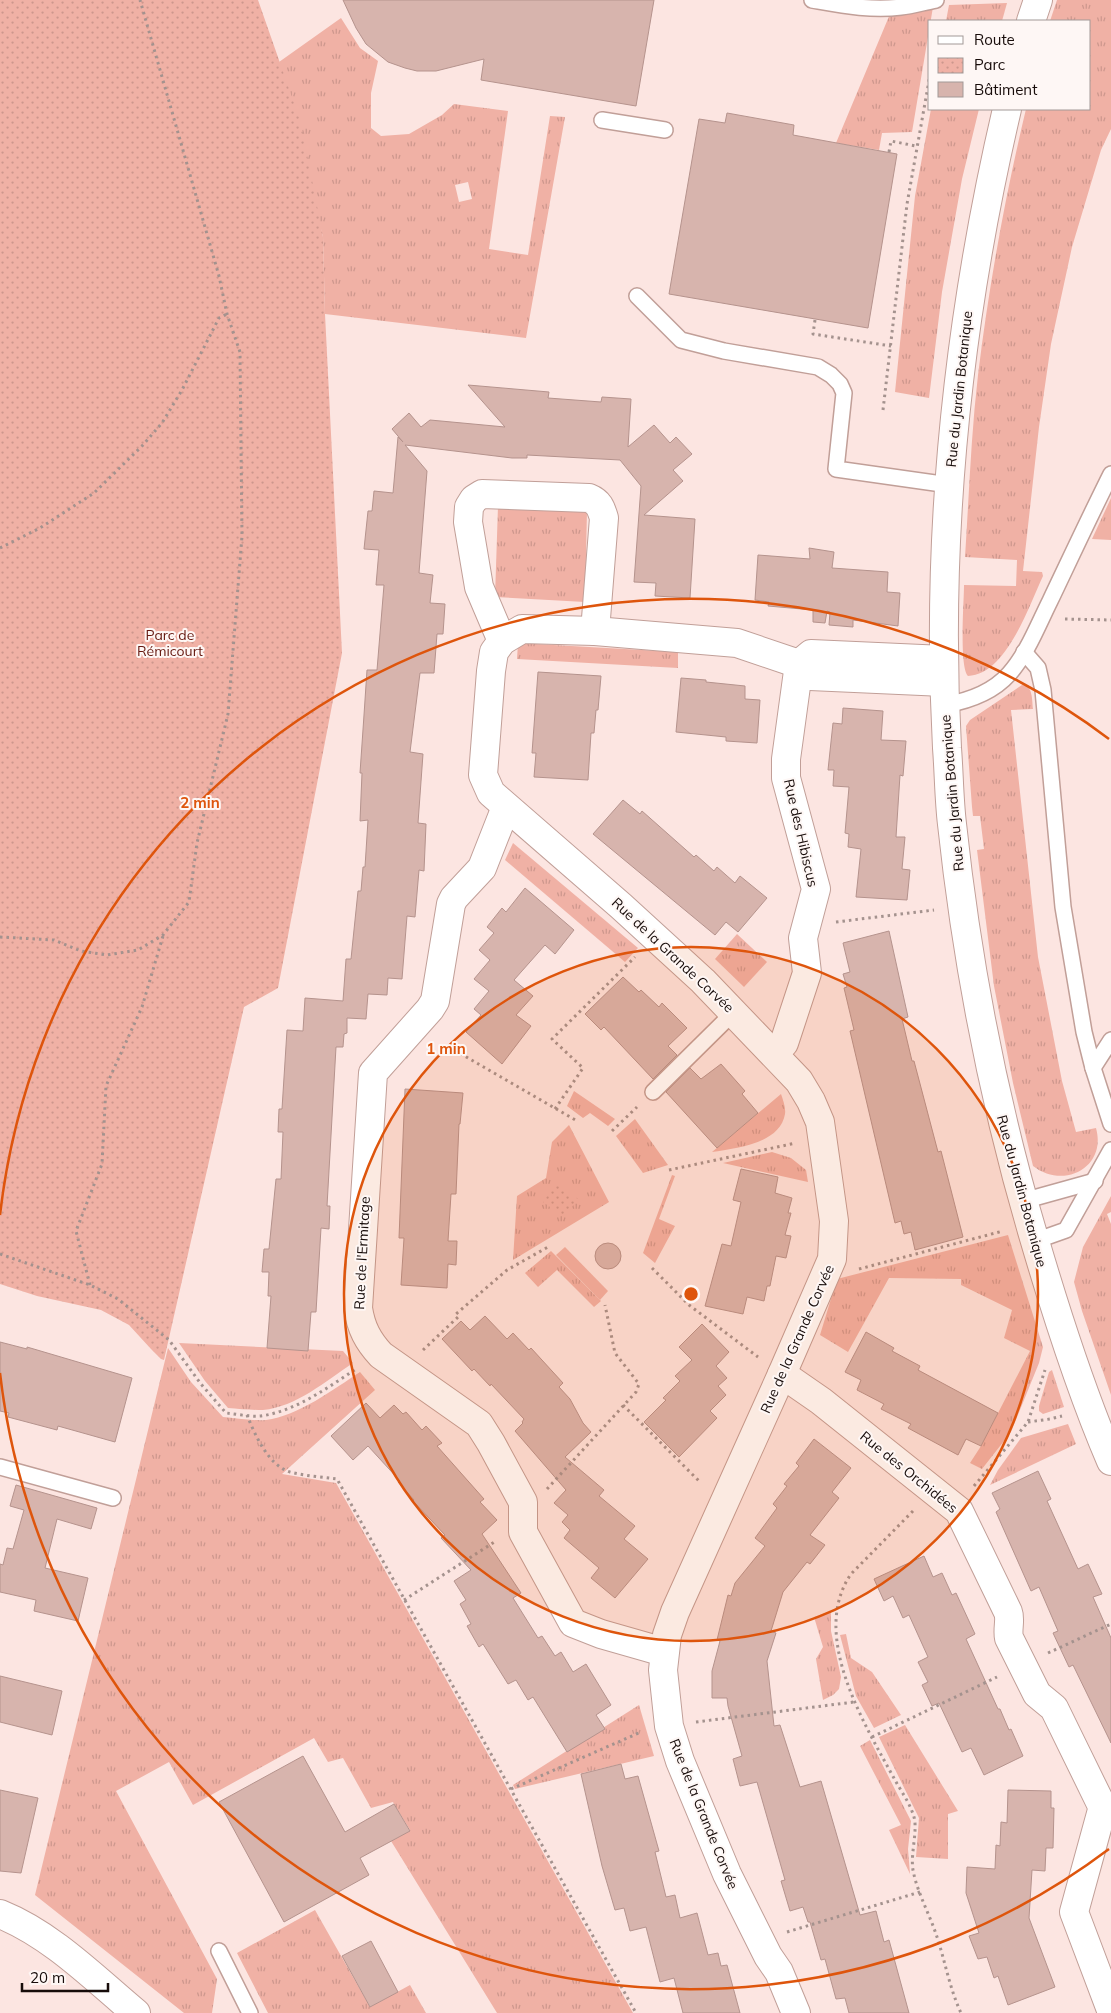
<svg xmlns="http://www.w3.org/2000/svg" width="1111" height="2013" viewBox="0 0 1111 2013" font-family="Mulish,sans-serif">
  <defs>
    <pattern id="grass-tufts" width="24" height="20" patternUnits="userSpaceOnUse" patternTransform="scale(1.25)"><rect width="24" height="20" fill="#f0b1a5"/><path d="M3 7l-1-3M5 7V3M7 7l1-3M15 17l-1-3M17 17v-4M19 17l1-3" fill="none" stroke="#cd978d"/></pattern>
    <pattern id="park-dots" width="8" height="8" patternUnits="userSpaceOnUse" patternTransform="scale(1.25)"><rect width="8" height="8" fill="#f0b1a5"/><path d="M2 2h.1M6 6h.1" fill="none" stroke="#cd978d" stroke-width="1.8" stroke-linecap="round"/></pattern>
  </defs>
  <rect width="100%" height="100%" fill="#fce5e1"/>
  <g fill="url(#grass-tufts)" fill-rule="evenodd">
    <path d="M1057 0H1111V129L1101 150 1072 247 1051 344 1039 427 1023 571 1042 572 1043 576C1029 606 1006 675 968 676 959 666 964 602 964 585L1016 586 1017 560 965 557C969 496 971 435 978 375 989 285 1005 197 1026 109H1090V21H1050Z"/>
    <path d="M1007 3 1002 21H946L949 5Z"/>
    <path d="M933 7 912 132 882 133 879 150 836 143 890 14Z"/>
    <path d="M341 18 360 48 378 61 371 93V128L381 136 409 134 442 115 454 104 508 111 489 249 528 255 550 116 565 117 526 338 325 314 323 237 279 62ZM468 182 472 199 459 202 455 185Z"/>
    <path d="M931 109H979L962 179 942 292 929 398 895 392 915 196Z"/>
    <path d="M1111 498V540L1092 539Z"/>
    <path d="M498 506 587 510 585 602 495 597Z"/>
    <path d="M518 643 678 652V668L517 659Z"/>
    <path d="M1022 685C1033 685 1032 700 1033 709L1011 710 1038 957 1062 1081 1076 1132 1096 1128C1107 1167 1064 1190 1033 1166L1013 1083 994 986 977 850 984 849 980 816H973L972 807 966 726 970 720Z"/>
    <path d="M513 843 638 948 625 962 505 860Z"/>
    <path d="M737 934 767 962 744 987 715 959Z"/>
    <path d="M574 1091 615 1119 608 1126 590 1113 583 1118 567 1106Z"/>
    <path d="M781 1094C783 1100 786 1108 785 1114 780 1144 736 1148 712 1152Z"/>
    <path d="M635 1119 668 1165 643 1173 616 1136Z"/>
    <path d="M569 1125 609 1202 513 1260 517 1196 546 1178 552 1142Z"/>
    <path d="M772 1152 791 1158 806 1170 808 1182 723 1163Z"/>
    <path d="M672 1175 675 1176 659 1219 675 1226 655 1263 643 1253Z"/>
    <path d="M1111 1196V1212L1107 1214 1111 1224V1395L1082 1311 1074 1282 1083 1247Z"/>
    <path d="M1008 1235 1043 1347 1039 1363 1011 1432 982 1469 970 1463 981 1446 1030 1351 1004 1338 1012 1310 961 1285V1279L889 1278 848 1352 820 1335 837 1279Z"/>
    <path d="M551 1251 601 1301 594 1307 557 1270 538 1287 525 1273Z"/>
    <path d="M179 1343 343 1351 353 1363C326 1381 296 1407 263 1410 252 1410 239 1409 228 1408L205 1381Z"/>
    <path d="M168 1348 191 1382 223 1417C236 1418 252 1421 266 1420 298 1416 334 1389 360 1372L375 1390 282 1474 336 1483 633 2013H497L391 1841 410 1830 394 1804 393 1802 371 1808 343 1758 328 1762 314 1738 193 1805 169 1762 116 1791 217 1979 212 2013H184L35 1895Z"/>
    <path d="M1052 1370 1064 1407 1043 1414 1039 1411V1406L1049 1372Z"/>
    <path d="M1068 1424 1076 1444 990 1485 998 1470 1021 1438Z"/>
    <path d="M831 1611V1631L841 1677 839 1689 833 1695 823 1700 816 1659 823 1647 814 1617Z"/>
    <path d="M846 1634 851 1658 872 1672 901 1715 874 1728 856 1696 840 1635Z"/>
    <path d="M639 1705 654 1756 515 1789 513 1785Z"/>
    <path d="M905 1725 958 1811 948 1814V1859L916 1857 919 1818 879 1737Z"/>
    <path d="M870 1740 911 1821 908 1849 910 1874 889 1830 901 1825 860 1746Z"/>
    <path d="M315 1910 370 2007 410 1985 426 2013H268L237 1953Z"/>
  </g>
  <g fill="url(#park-dots)">
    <path d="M0 0H258L301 123 323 237 325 314 342 653 278 988 244 1007 164 1360 161 1359 151 1349 129 1325 101 1310 37 1296 0 1284Z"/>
    <path d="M556 1183 578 1199 564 1217 543 1202Z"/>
  </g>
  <path fill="#f0b1a5" d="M565 1247 608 1291 600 1300 556 1255Z"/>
  <g fill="#d7b4ad" stroke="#b5938d">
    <path d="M343 0H654L636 106 481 80 484 59 436 71H417L405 68 388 62 366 44 356 28Z"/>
    <path d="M727 113 794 125 793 135 897 154 868 328 669 294 699 119 725 123Z"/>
    <path d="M468 385 549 392 548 398 601 402 602 397 631 399 628 447 654 425 670 443 676 437 692 454 673 470 683 481 644 515 695 519 690 598 655 596 656 583 634 582 641 486 620 460 527 455V458H512L405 445 427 471 419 573 433 575 430 603 445 604 443 634H437L434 673H420L410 752 423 754 418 823 426 824 424 871 419 870 415 917 407 916 402 979 388 978 387 995 368 994 366 1019 347 1018V1033L344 1034 343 1047H336L327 1206H330L329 1229 321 1228 316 1312H311L308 1351 267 1348 271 1296H268L269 1272H262L264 1249H269L276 1179H281L283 1132H278L279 1109H282L287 1030 303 1031 305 998 343 1001 346 959H351L358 891H361L363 867H365L368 820 360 821 362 773H360L364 715 367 670H377L384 585H376L379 550 364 549 368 511H372L374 491 393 493 398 437 403 442 392 429 409 413 421 427 430 420 505 427Z"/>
    <path d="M809 548 834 552 832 568 888 572 887 592 900 593 898 626 853 620V627L829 625 830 612 827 611 825 623 813 622V610L768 606 769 602 755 600 758 555 810 559Z"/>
    <path d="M538 672 601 676 598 710H596L594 733H591L588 780 534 777 536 753H532Z"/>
    <path d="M681 678 706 680V682L745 686V699L760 700 757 743 726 741V737L676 732Z"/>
    <path d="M843 708 883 711 881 740 906 741 903 776 900 775 896 837H905L902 869 910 870 907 900 856 897 861 849 848 847 849 834 845 833 849 787 833 786 834 770H828L833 723 842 724Z"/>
    <path d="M623 800 640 814 642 811 694 857 696 855 714 871 717 867 735 883 740 876 767 898 738 932 726 922 715 935 593 834Z"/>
    <path d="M525 888 574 930 555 954 545 945 514 980 533 996 516 1015 531 1026 502 1064 466 1032 481 1015 474 1009 489 991 474 979 490 960 479 950 494 933 487 927 502 908 506 912Z"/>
    <path d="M889 931 908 1017 902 1019 912 1061H914L938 1152 941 1151 963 1237 915 1250 911 1232 904 1234 901 1221 895 1223 850 1031 854 1030 844 988 847 987 843 974 850 972 843 943Z"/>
    <path d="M623 977 639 992 641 990 659 1007 662 1003 687 1028 668 1046 677 1055 653 1079 604 1027 601 1030 585 1014Z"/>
    <path d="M721 1064 745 1091 742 1094 758 1113 717 1148 666 1092 690 1068 701 1079Z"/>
    <path d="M405 1089 463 1093 460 1124H459L456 1194H451L448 1241H457L456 1265 448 1264 447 1288 401 1285 404 1238H399Z"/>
    <path d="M741 1169 778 1177 775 1193 792 1198 788 1213H791L785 1235 791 1236 786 1258 776 1256 770 1286H767L764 1301 747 1297 743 1314 705 1306 722 1244 731 1246 741 1202 733 1200Z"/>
    <circle cx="608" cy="1256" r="13"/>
    <path d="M485 1316 507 1339 513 1333 529 1350 531 1348 563 1383 559 1387 570 1399 583 1423 591 1432 565 1457 604 1490 599 1496 635 1526 624 1539 648 1559 615 1598 591 1578 599 1568 564 1538 570 1530 562 1522 568 1515 554 1503 566 1490 515 1431 523 1423 522 1422 524 1419 491 1384 490 1386 474 1369 472 1371 442 1339 461 1321 470 1330Z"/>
    <path d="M702 1324 729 1352 716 1366 727 1378 718 1386 726 1395 710 1411 717 1418 679 1457 644 1422 666 1400 663 1398 680 1381 675 1376 692 1360 679 1347Z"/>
    <path d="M866 1332 894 1348 892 1351 920 1366 918 1370 998 1413 981 1446 966 1439 958 1455 908 1428 911 1424 881 1409 884 1404 857 1390 861 1380 845 1372Z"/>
    <path d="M0 1342 27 1349V1347L132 1378 115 1442 58 1426 57 1430 8 1417 9 1413 0 1411Z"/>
    <path d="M366 1403 380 1418 394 1405 403 1414 406 1412 422 1430 426 1426 442 1443 437 1446 484 1499 480 1502 497 1520 482 1534 521 1593 513 1598 538 1638 542 1636 555 1656 561 1652 573 1672 586 1664 611 1705 596 1715 605 1729 567 1752 533 1697 528 1700 516 1680 508 1684 483 1644 479 1647 467 1626 471 1624 460 1604 466 1600 454 1581 471 1570 441 1538 445 1535 413 1501 414 1500 398 1482 400 1481 368 1446 353 1460 331 1436Z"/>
    <path d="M814 1439 851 1468 832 1492 839 1498 810 1535 825 1545 810 1564 807 1562 783 1592 771 1631 776 1633 767 1661 774 1726 780 1725 800 1787 821 1781 860 1915 876 1911 884 1942 889 1940 909 2013H849L845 1998 836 1999 825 1959 821 1960 810 1922H808L803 1907 790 1911 781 1881 785 1880 757 1782 740 1786 733 1759 742 1756 728 1706 727 1698H712V1671L720 1641 717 1640 728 1595 731 1596 735 1583 765 1546 755 1538 777 1508 773 1504 787 1486 784 1484 799 1466 796 1463Z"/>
    <path d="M1038 1471 1051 1499 1047 1501 1078 1569 1088 1564 1102 1594 1093 1597 1111 1638V1743L1073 1665 1069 1667 1053 1633 1058 1631 1039 1587 1031 1591 996 1512 1000 1509 992 1493Z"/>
    <path d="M16 1485 97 1508 91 1529 57 1519 45 1568 88 1578 78 1621 34 1611 36 1600 0 1592V1564L3 1565 7 1548 13 1549 24 1510 10 1506Z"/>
    <path d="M924 1556 933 1577 942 1573 952 1595 956 1593 975 1634 966 1639 998 1709H1000L1009 1730 1011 1729 1023 1756 984 1775 971 1748 962 1752 939 1703 932 1706 922 1685 928 1682 918 1662 928 1657 909 1615 903 1618 893 1596 884 1601 874 1579Z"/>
    <path d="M0 1676 62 1691 52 1735 0 1722Z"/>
    <path d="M303 1756 345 1832 394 1804 410 1831 360 1858 369 1875 284 1922 219 1802Z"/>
    <path d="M621 1764 625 1779 638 1776 659 1851 655 1852 666 1897 675 1895 680 1918 697 1913 708 1955 718 1953 721 1966 727 1965 740 2013H683L674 1978 660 1982 646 1927 630 1931 624 1908 615 1910 602 1866 581 1774Z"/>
    <path d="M0 1790 38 1798 21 1873 0 1871Z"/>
    <path d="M1008 1790 1051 1791V1808H1054L1053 1848H1046L1045 1871 1032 1870 1029 1918 1055 1987 1008 2005 998 1976 994 1978 987 1957 978 1959 969 1936 979 1933 966 1893 967 1867 995 1869 996 1845 1000 1846 1001 1822 1007 1823Z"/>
    <path d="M371 1941 398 1992 370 2007 342 1956Z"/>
  </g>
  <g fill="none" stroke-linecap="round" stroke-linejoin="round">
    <defs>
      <g id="lane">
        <path d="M812 0C841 5 871 11 901 7 913 6 924 2 936 0"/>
        <path d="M602 120 665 130"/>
        <path d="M637 296 681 340 724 351 818 367 831 375 840 384 844 393 836 469 949 485"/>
        <path d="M1024 652 1038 668 1043 690 1063 907 1084 1032 1093 1068 1111 1124"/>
        <path d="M945 705C968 701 993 692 1009 674 1027 654 1038 625 1050 601 1070 559 1090 516 1111 474"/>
        <path d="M1093 1068 1111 1040"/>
        <path d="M653 1092 734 1012"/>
        <path d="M1023 1201 1095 1181"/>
        <path d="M1035 1241 1066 1230 1111 1150"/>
        <path d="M0 1467 113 1498"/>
        <path d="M219 1951 250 2013"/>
      </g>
      <g id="street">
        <path d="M1031 21 1038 0"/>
        <path d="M1007 109C958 319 935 532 947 748 949 773 949 799 952 824 967 964 994 1103 1034 1238 1056 1313 1080 1389 1111 1461"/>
        <path d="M502 641 479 587 468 522 469 507 474 499 482 494 589 498C599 502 601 508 604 518L595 631"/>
        <path d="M799 664 811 654 944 660"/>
        <path d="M506 807 482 868 454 898 451 904 435 1001 430 1009 373 1073 358 1308C361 1328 368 1341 381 1355L479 1424 491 1443 523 1502V1532L573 1623 601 1634 664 1652"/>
        <path d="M774 1054 784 1043 807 973 803 938 816 889 786 778V759L799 664"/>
        <path d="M782 1374 821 1401 959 1511 1008 1612C1011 1620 1007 1629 1009 1638L1037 1694 1054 1708 1101 1804 1102 1810 1074 1912 1111 2010"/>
        <path d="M0 1914C52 1935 94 1978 136 2013"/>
        <path d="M796 2013 779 1972 768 1956 727 1874 680 1761 669 1726 663 1670 667 1635 675 1612 782 1374 832 1259 834 1221 820 1122 811 1101 799 1081 703 981 621 906 491 793 483 775 491 671 494 652 502 641 522 629 595 631 737 643 799 664 810 676 944 682"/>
      </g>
    </defs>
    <use href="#lane" stroke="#c19f98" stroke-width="18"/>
    <use href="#street" stroke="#c19f98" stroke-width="30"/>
    <g stroke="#a4928e" stroke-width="3" stroke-dasharray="2.5 4" stroke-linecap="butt">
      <path d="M889 152 891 141 916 146"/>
      <path d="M815 320 813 334 891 346"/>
      <path d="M883 410 907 204 930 75"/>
      <path d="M0 548 40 528 94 493 142 446 162 423 182 390 219 318 227 314"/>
      <path d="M1065 619 1111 620"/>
      <path d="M836 922 934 910"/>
      <path d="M0 937 54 940 81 951 107 955 138 950 163 935 189 902 197 843 228 714 242 536 240 352 227 314 219 276 140 0"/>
      <path d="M449 1047 577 1121"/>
      <path d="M555 1109 583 1068 552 1039 635 957"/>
      <path d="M612 1131 637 1107"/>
      <path d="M669 1170 796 1143"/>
      <path d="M0 1254 90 1285 118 1299 169 1340 201 1384 226 1413C237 1414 250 1417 261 1416 296 1411 327 1388 356 1369"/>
      <path d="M652 1268 689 1305 758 1357"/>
      <path d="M859 1269 1003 1231"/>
      <path d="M90 1285 76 1231 102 1164 106 1086 142 1007 163 936"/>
      <path d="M423 1350 458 1317 456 1314 507 1270 548 1247"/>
      <path d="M623 1405 701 1483"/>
      <path d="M247 1415C255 1435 268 1465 290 1472 305 1476 322 1477 337 1479L636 2013"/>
      <path d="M1028 1422 1050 1419 1062 1416"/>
      <path d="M974 1486 1028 1422 1045 1370"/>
      <path d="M547 1489 636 1392 639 1384 615 1353 605 1305"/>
      <path d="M913 1511 851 1574C809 1635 865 1725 895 1780 901 1791 909 1802 913 1814 919 1828 910 1853 913 1870 917 1892 929 1913 936 1934 945 1960 949 1987 961 2013"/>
      <path d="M404 1600 496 1541"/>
      <path d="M1048 1653 1111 1624"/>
      <path d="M696 1722 854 1702"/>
      <path d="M872 1737 997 1677"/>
      <path d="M511 1789 641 1732"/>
      <path d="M787 1932 920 1892"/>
    </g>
    <use href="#lane" stroke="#fff" stroke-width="15"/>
    <use href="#street" stroke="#fff" stroke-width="28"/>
  </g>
  <circle cx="691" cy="1294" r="347" fill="#de550c" fill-opacity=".12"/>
  <g fill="none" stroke="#de550c" stroke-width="2.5">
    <circle cx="691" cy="1294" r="347"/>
    <path d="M1109 1849A695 695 0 0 1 0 1373M0 1215A695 695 0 0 1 1109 739"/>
  </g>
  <g text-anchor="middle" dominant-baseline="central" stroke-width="4" stroke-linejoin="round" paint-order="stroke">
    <g font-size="14" fill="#170c0a" stroke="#fef7f5">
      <text transform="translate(959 389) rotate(-84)">Rue du Jardin Botanique</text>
      <text transform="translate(952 793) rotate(-95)">Rue du Jardin Botanique</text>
      <text transform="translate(801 833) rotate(77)">Rue des Hibiscus</text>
      <text transform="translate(673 955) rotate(43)">Rue de la Grande Corvée</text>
      <text transform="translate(1022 1191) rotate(75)">Rue du Jardin Botanique</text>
      <text transform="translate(362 1253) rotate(-87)">Rue de l'Ermitage</text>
      <text transform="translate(797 1339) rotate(-66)">Rue de la Grande Corvée</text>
      <text transform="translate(909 1472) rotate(39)">Rue des Orchidées</text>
      <text transform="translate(704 1814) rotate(68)">Rue de la Grande Corvée</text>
    </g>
    <g font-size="14" fill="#65180f" stroke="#fef7f5">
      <text x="170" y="635">Parc de<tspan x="170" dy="16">Rémicourt</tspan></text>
    </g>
  </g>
  <circle cx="691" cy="1294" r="8" fill="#de550c" stroke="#fef7f5" stroke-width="2.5"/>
  <g font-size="15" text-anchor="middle" font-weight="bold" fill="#de550c" stroke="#fef7f5" stroke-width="4" stroke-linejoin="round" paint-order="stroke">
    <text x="200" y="808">2 min</text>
    <text x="446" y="1054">1 min</text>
  </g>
  <rect x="928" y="20" width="162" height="90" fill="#fef7f5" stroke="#a29997"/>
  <rect x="938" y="36" width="25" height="8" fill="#ffffff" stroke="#a29997"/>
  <text x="974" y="45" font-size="15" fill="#170c0a">Route</text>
  <rect x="938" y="58" width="25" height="15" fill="url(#park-dots)" stroke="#a29997"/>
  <text x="974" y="70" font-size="15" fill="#170c0a">Parc</text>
  <rect x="938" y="82" width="25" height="15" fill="#d7b4ad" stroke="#a29997"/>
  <text x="974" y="95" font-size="15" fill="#170c0a">Bâtiment</text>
  <path d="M22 1983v8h86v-8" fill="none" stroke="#170c0a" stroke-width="2.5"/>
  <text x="30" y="1983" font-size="15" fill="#170c0a" stroke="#fef7f5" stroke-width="4" paint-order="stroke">20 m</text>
</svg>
